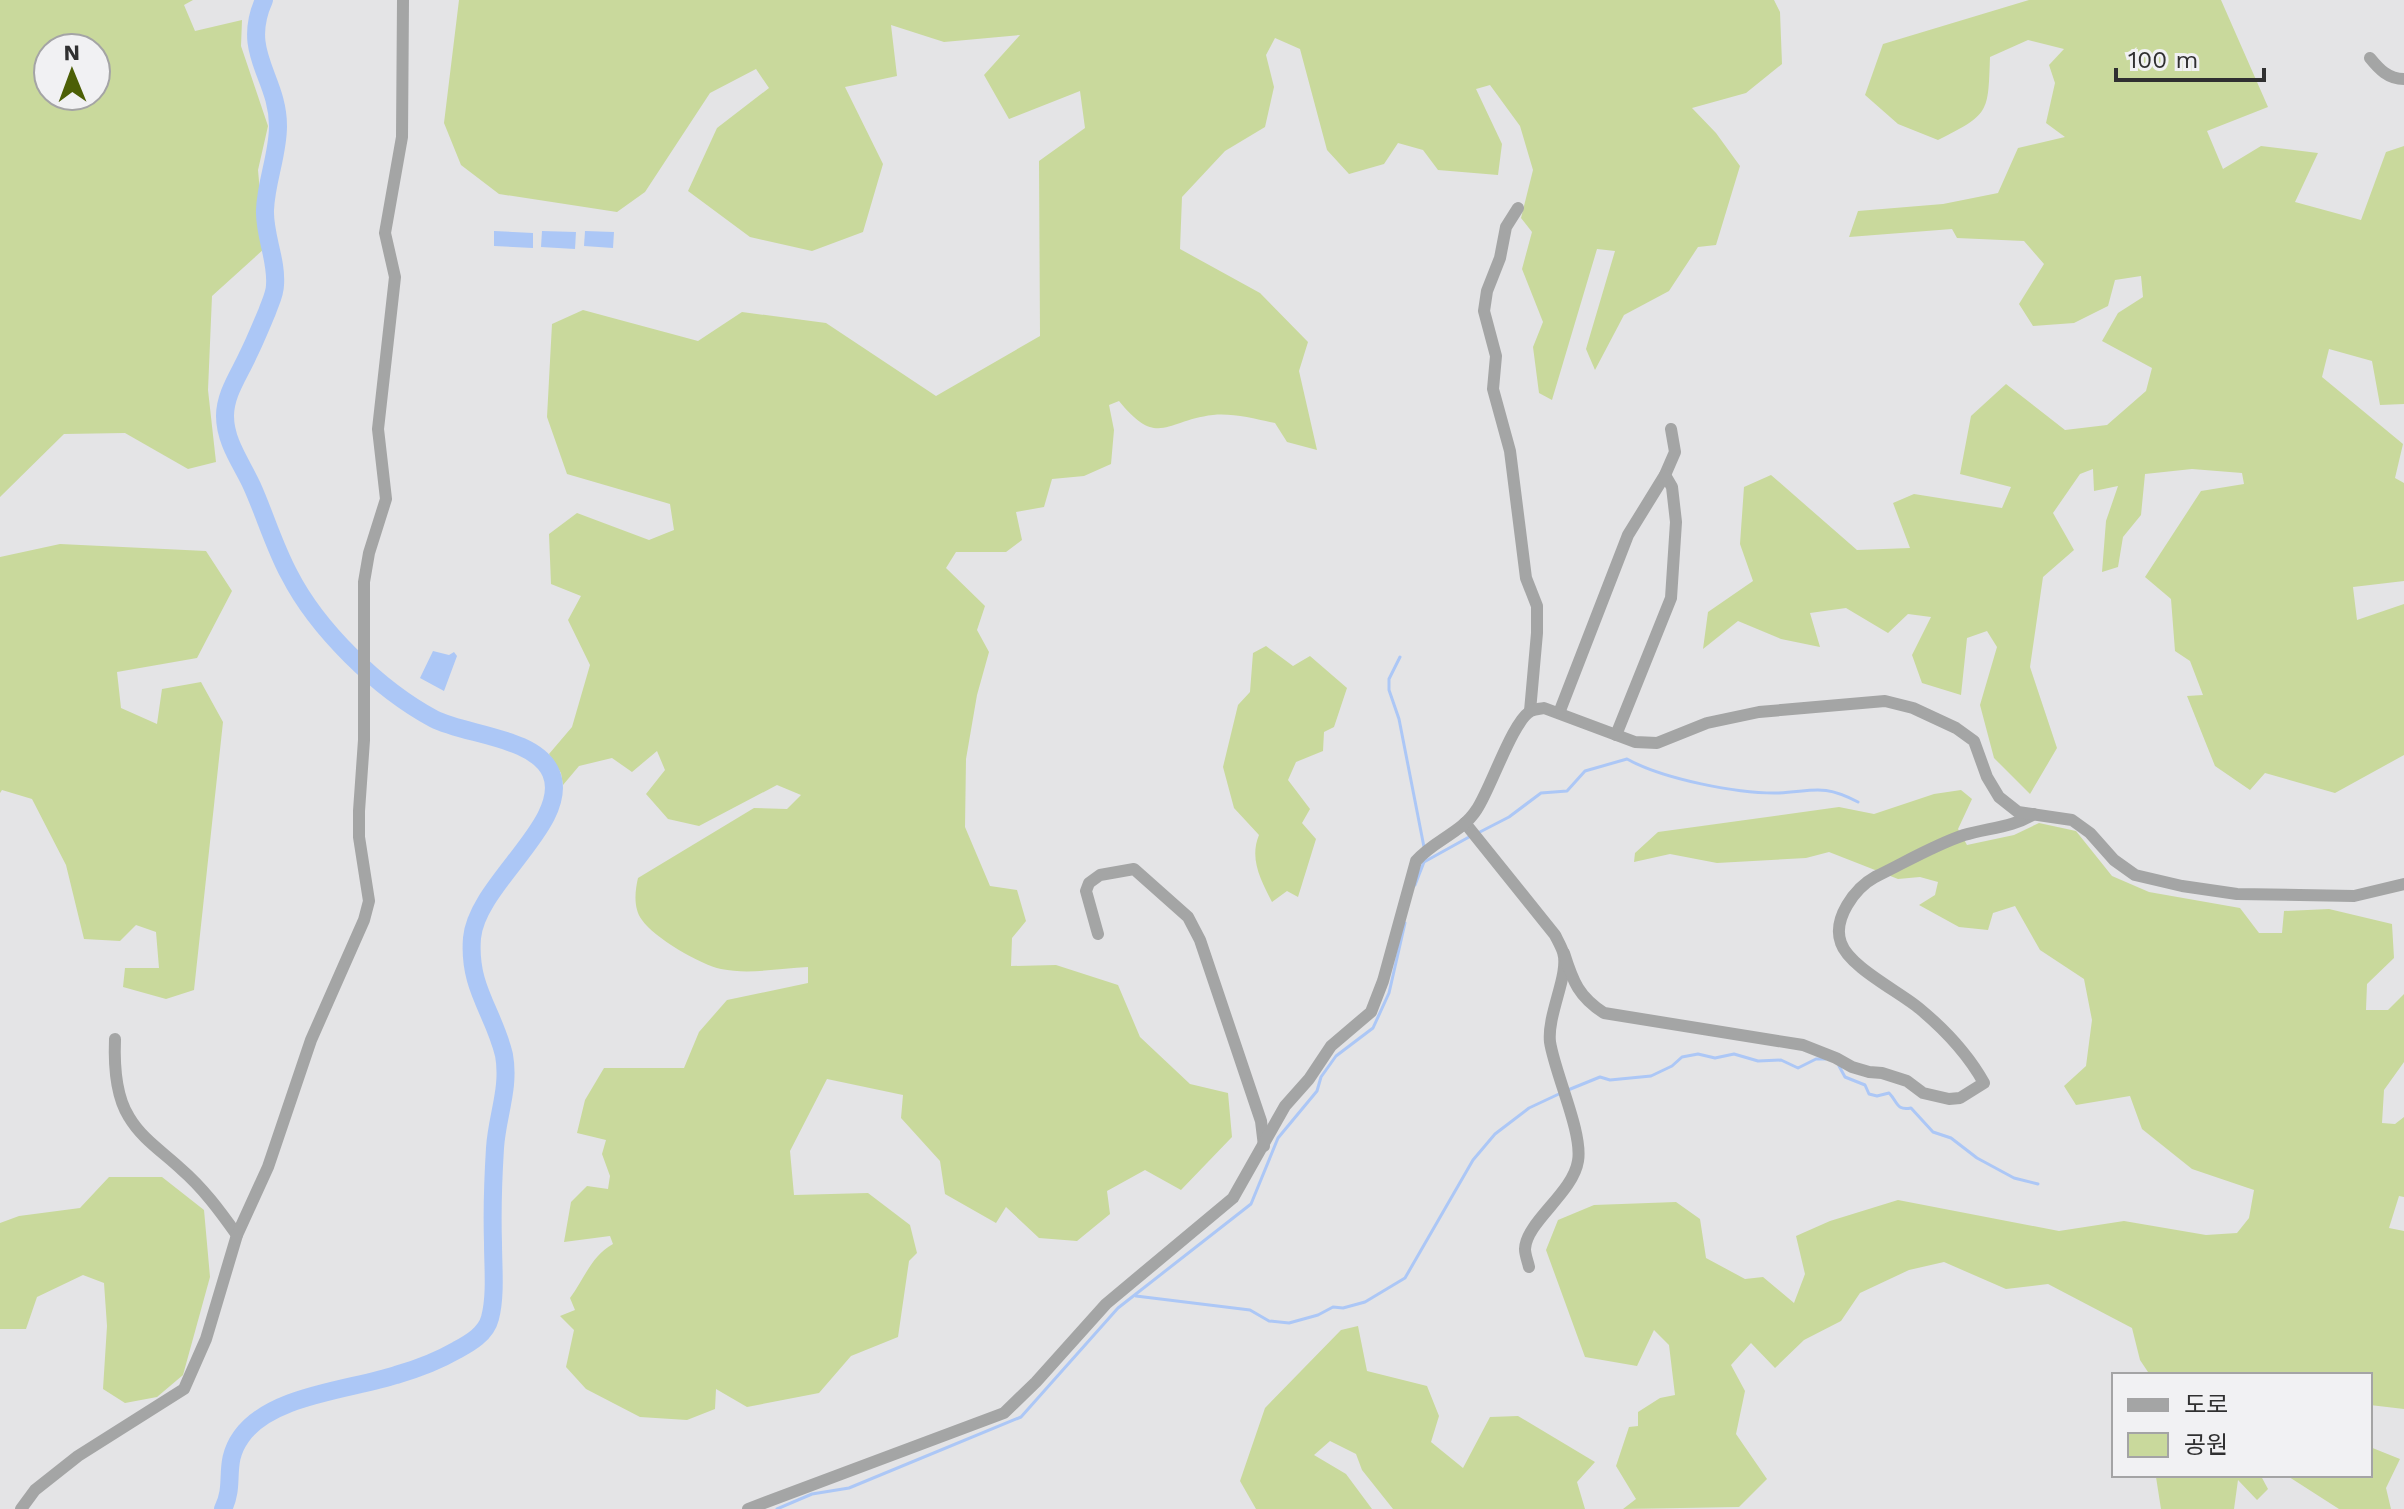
<svg xmlns="http://www.w3.org/2000/svg" width="2404" height="1509" viewBox="0 0 2404 1509" font-family="'Work Sans','Noto Sans KR',sans-serif">
  <rect width="100%" height="100%" fill="#e4e4e6"/>
  <g fill="#c9d99c" fill-rule="evenodd">
    <path d="M0 0H193L184 5 195 31 242 20 241 46 268 126 258 170 265 248 212 296 208 390 216 462 188 469 125 433 64 434 0 497ZM48 48H96V96H48Z"/>
    <path d="M459 0H1774L1780 12 1782 64 1746 93 1692 108 1716 133 1740 166 1716 245 1698 247 1669 291 1624 315 1595 370 1586 349 1615 251 1597 249 1552 400 1539 393 1533 347 1543 322 1522 269 1532 232 1521 218 1533 170 1520 126 1490 85 1476 89 1502 144 1498 175 1438 170 1423 150 1398 143 1384 164 1349 174 1327 150 1300 49 1275 38 1266 55 1274 87 1265 127 1225 151 1182 197 1180 249 1260 293 1308 342 1299 371 1317 450 1287 442 1275 423C1255 419 1233 413 1213 415 1166 420 1158 449 1119 401L1109 405 1114 430 1111 464 1084 476 1052 479 1044 507 1016 512 1022 540 1006 552H956L946 568 985 606 977 630 989 652 977 695 966 759 965 827 990 886 1017 890 1026 921 1012 938 1011 966 1056 965 1118 985 1140 1037 1190 1084 1228 1093 1232 1137 1181 1190 1145 1170 1107 1191 1110 1214 1077 1241 1039 1238 1006 1207 996 1223 945 1194 940 1161 901 1118 903 1095 827 1079 790 1151 794 1195 868 1193 910 1225 917 1253 909 1261 898 1337 851 1356 819 1393 747 1407 716 1389 715 1409 687 1420 640 1417 586 1389 566 1367 574 1330 560 1316 575 1310 570 1298C585 1278 591 1256 613 1244L610 1236 564 1242 571 1202 587 1186 608 1189 610 1176 602 1154 606 1140 577 1133 585 1100 604 1068H684L699 1032 727 1000 808 983V967C780 968 750 975 721 969 701 965 653 937 642 920 633 908 635 891 638 878L754 808 787 809 801 795 777 785 699 826 668 819 646 794 665 770 657 751 632 772 612 758 579 766 563 785 561 773 549 754 572 727 590 665 568 620 581 596 551 584 549 534 577 513 649 540 674 530 670 504 567 474 547 417 552 324 583 310 698 341 742 312 826 323 936 396 1040 336 1039 161 1085 128 1080 91 1009 119 984 75 1020 35 944 42 891 25 897 76 845 87 883 164 863 232 812 251 750 237 688 191 717 128 769 88 756 69 710 93 645 192 617 212 499 194 461 165 444 123Z"/>
    <path d="M2029 0H2221L2268 107 2207 131 2223 169 2261 146 2318 153 2295 202 2361 220 2386 152 2404 146V404L2380 405 2372 361 2329 349 2322 377 2403 444 2395 478 2404 483V581L2353 587 2357 620 2404 604V755L2335 793 2265 773 2250 790 2215 766 2187 696 2203 695 2190 661 2175 651 2171 599 2145 577 2201 491 2244 484 2242 473 2192 469 2145 474 2141 515 2123 537 2118 567 2102 572 2106 521 2118 486 2094 491 2093 469 2080 474 2053 513 2074 550 2043 577 2030 667 2057 748 2030 794 1994 758 1980 705 1997 647 1987 631 1967 638 1961 695 1922 683 1912 655 1931 617 1908 614 1888 633 1846 608 1810 613 1820 647 1781 639 1738 621 1703 649 1708 612 1753 581 1740 544 1744 487 1771 475 1857 550 1910 548 1893 503 1914 494 2002 508 2011 487 1960 474 1971 416 2006 384 2065 430 2107 425 2146 391 2152 368 2102 341 2118 313 2143 297 2141 276 2115 280 2108 306 2074 323 2033 326 2019 304 2044 264 2024 241 1957 238 1952 229 1849 237 1858 211 1943 204 1998 193 2018 148 2065 137 2046 123 2055 83 2049 65 2064 49 2028 40 1990 57C1988 113 1990 114 1938 140L1898 124 1865 95 1883 44Z"/>
    <path d="M60 544 206 551 232 591 197 658 117 672 121 708 157 724 162 689 201 682 223 722 194 990 166 999 123 987 125 968H159L156 932 136 925 120 941 84 939 66 865 32 799 2 790 0 793V557Z"/>
    <path d="M1266 646 1293 666 1310 656 1347 688 1334 727 1324 732 1323 751 1296 762 1288 780 1310 809 1302 823 1316 839 1298 897 1287 891 1272 902C1261 880 1249 859 1259 835L1234 808 1223 767 1238 705 1250 692 1253 653Z"/>
    <path d="M1961 790 1972 799 1958 829 1967 845 2014 835 2039 823 2076 831 2112 876 2149 892 2240 908 2259 933H2282L2284 911 2329 909 2392 924 2394 958 2367 984 2366 1010H2388L2404 994V1062L2384 1090 2382 1123 2395 1124 2404 1117V1197L2399 1196 2389 1228 2404 1231V1409L2370 1405V1375H2150L2140 1360 2132 1328 2048 1284 2006 1289 1944 1262 1909 1270 1860 1293 1841 1321 1804 1340 1775 1368 1751 1343 1731 1365 1745 1391 1736 1434 1767 1479 1739 1507 1623 1509 1636 1499 1616 1466 1629 1427 1638 1426V1412L1660 1398 1675 1395 1669 1345 1654 1330 1637 1366 1585 1357 1546 1250 1558 1220 1594 1205 1676 1202 1700 1219 1706 1258 1745 1279 1763 1277 1794 1303 1805 1274 1796 1236 1830 1221 1898 1200 2059 1231 2124 1221 2206 1235 2237 1233 2249 1218 2254 1190 2192 1169 2142 1129 2130 1096 2076 1105 2064 1086 2086 1066 2092 1020 2084 979 2040 950 2015 906 1993 913 1988 930 1959 927 1919 905 1935 895 1938 882 1920 877 1898 879 1829 852 1806 858 1717 863 1670 854 1634 862 1635 853 1658 832 1839 807 1874 814 1934 794Z"/>
    <path d="M109 1177H162L204 1210 210 1277 183 1375 157 1397 125 1403 103 1389 107 1326 104 1283 83 1275 37 1297 26 1329H0V1223L19 1216 80 1208Z"/>
    <path d="M1358 1326 1367 1371 1427 1386 1439 1416 1431 1442 1463 1468 1490 1417 1518 1416 1595 1462 1577 1482 1585 1509H1393L1362 1470 1356 1454 1330 1441 1314 1455 1346 1474 1372 1509H1256L1240 1481 1265 1408 1341 1330Z"/>
    <path d="M2370 1447 2400 1459 2386 1488 2391 1509H2339L2286 1475H2370Z"/>
    <path d="M2175 1475H2272L2261 1476 2268 1489 2257 1500 2238 1480 2234 1509H2161L2156 1477Z"/>
  </g>
  <g fill="#acc7f6">
    <path d="M494 231 533 233V248L494 246Z"/>
    <path d="M542 231 576 232 575 249 541 247Z"/>
    <path d="M585 231 614 232 613 248 584 246Z"/>
    <path d="M433 651 449 655 454 652 457 656 444 691 420 678Z"/>
  </g>
  <g fill="none" stroke-linecap="round" stroke-linejoin="round">
    <g stroke="#acc7f6" stroke-width="3">
      <path d="M1400 657 1389 679V690L1399 719 1424 847"/>
      <path d="M1476 834 1509 817 1541 793 1567 791 1585 771 1627 759C1663 779 1738 794 1779 793 1815 791 1823 784 1858 802"/>
      <path d="M1415 885 1424 862 1469 837"/>
      <path d="M1839 1066 1845 1077 1865 1085 1869 1094 1877 1096 1889 1093C1898 1102 1896 1111 1911 1108L1933 1132 1951 1138 1977 1158 2014 1178 2038 1184"/>
      <path d="M1568 1090 1600 1077 1610 1080 1651 1076 1672 1066 1682 1057 1698 1054 1715 1058 1734 1054 1758 1061 1781 1060 1798 1068 1816 1059H1825"/>
      <path d="M1136 1296 1250 1310 1269 1321 1289 1323 1318 1315 1333 1307 1343 1308 1365 1302 1405 1278 1473 1160 1495 1134 1529 1108 1561 1093"/>
      <path d="M777 1509 812 1494 849 1488 1021 1417 1118 1308 1251 1204 1278 1138 1317 1091 1321 1077 1336 1056 1373 1028 1389 993 1405 923"/>
    </g>
    <path stroke="#acc7f6" stroke-width="18" d="M223 1509C236 1483 222 1464 241 1437 270 1395 350 1390 396 1375 417 1369 438 1361 457 1350 470 1343 486 1334 490 1318 496 1295 493 1267 493 1243 492 1211 493 1180 495 1148 497 1116 510 1088 504 1055 494 1012 468 988 472 938 477 883 572 822 551 773 536 737 465 735 434 719 378 689 317 629 289 574 274 546 265 515 252 486 242 464 225 442 225 416 225 394 239 375 248 355 255 341 261 326 267 312 270 303 275 294 275 285 277 260 264 235 265 210 266 181 278 155 278 126 278 77 240 53 264 0"/>
    <g stroke="#a4a5a5" stroke-width="12">
      <path d="M2370 58C2379 69 2388 79 2404 79"/>
      <path d="M1518 208 1506 227 1500 258 1487 291 1484 311 1496 356 1493 389 1510 451 1526 578 1537 606V633L1530 711"/>
      <path d="M1559 713 1628 535 1665 475 1675 452 1671 429"/>
      <path d="M1616 735 1671 598 1676 522 1672 487 1665 475"/>
      <path d="M1465 823 1555 935C1558 941 1561 946 1563 952 1570 974 1547 1014 1550 1042 1555 1074 1583 1133 1578 1161 1573 1193 1526 1222 1525 1249 1525 1255 1528 1262 1529 1267"/>
      <path d="M1098 934 1086 891 1089 883 1100 875 1134 869 1188 917 1200 940 1261 1121 1264 1146"/>
      <path d="M1564 953C1573 982 1579 997 1604 1013L1803 1045 1836 1058 1852 1067 1869 1072 1882 1073 1907 1081 1923 1093 1949 1099 1960 1098 1984 1083C1969 1056 1944 1029 1920 1009 1900 992 1849 967 1841 943 1832 919 1855 888 1875 877 1904 863 1934 845 1964 835 1987 828 2014 827 2034 814"/>
      <path d="M115 1039C114 1064 115 1095 129 1117 142 1139 163 1152 181 1169 203 1188 220 1211 237 1235"/>
      <path d="M21 1509 35 1490 78 1456 184 1389 206 1339 237 1235 268 1167 311 1040 364 920 369 901 359 837V811L364 740V582L369 553 386 499 378 429 395 277 385 233 402 137 403 0"/>
      <path d="M748 1509 1004 1413 1036 1382 1106 1304 1233 1198 1285 1106 1309 1079 1331 1046 1371 1012 1383 981 1416 861C1434 840 1462 833 1477 809 1491 788 1513 720 1531 711 1535 709 1540 709 1544 708L1635 742 1657 743 1707 723 1759 712 1885 701 1913 708 1956 728 1974 741 1987 777 1999 797 2018 812 2072 820 2090 833 2114 860 2135 875 2182 886 2237 894 2354 896 2404 884"/>
    </g>
  </g>
  <rect x="2112" y="1373" width="260" height="104" fill="#f1f1f3" stroke="#a4a4a5" stroke-width="2"/>
  <rect x="2128" y="1399" width="40" height="12" fill="#a4a5a5" stroke="#a4a4a5" stroke-width="2"/>
  <text x="2184" y="1413" font-size="24" fill="#303031">도로</text>
  <rect x="2128" y="1433" width="40" height="24" fill="#c9d99c" stroke="#a4a4a5" stroke-width="2"/>
  <text x="2184" y="1453" font-size="24" fill="#303031">공원</text>
  <g transform="translate(72 72) rotate(359)"><circle r="38" fill="#f1f1f3" stroke="#a4a4a5" stroke-width="2"/>
  <path d="M0-6L14 30L0 20L-14 30Z" fill="#4c5f06"/>
  <text y="-12" font-size="22" font-weight="bold" text-anchor="middle" fill="#303031">N</text>
  </g>
  <path d="M2116 68v12h148v-12" fill="none" stroke="#303031" stroke-width="4"/>
  <text x="2128" y="68" font-size="24" fill="#303031" stroke="#f1f1f3" stroke-width="6" paint-order="stroke">100 m</text>
</svg>
